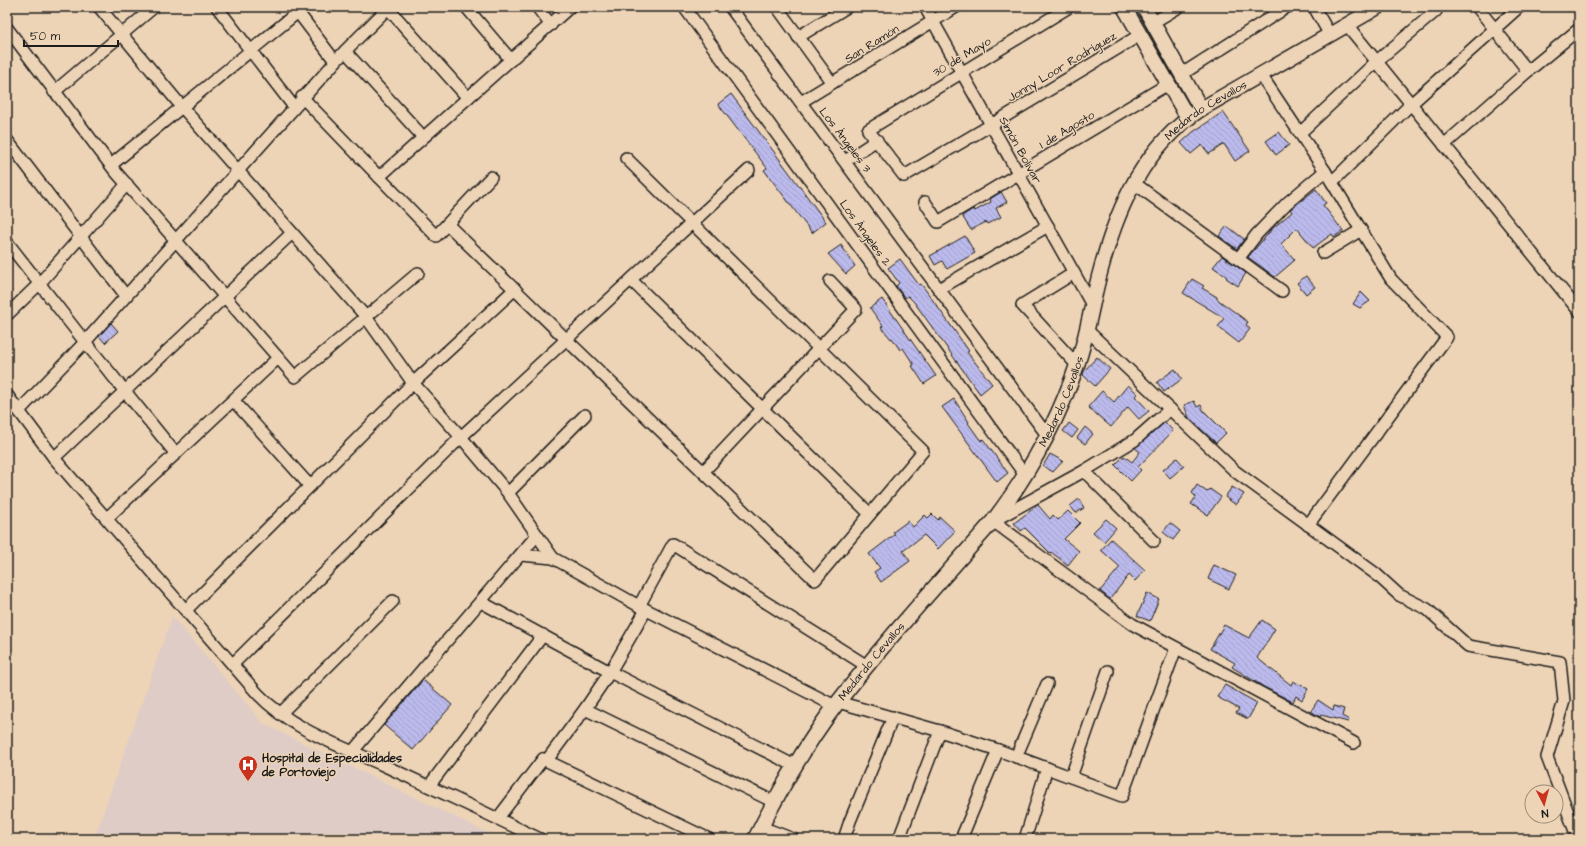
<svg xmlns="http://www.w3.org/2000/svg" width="1586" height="846" viewBox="0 0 1586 846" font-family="'Architects Daughter',sans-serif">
  <defs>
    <pattern id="building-back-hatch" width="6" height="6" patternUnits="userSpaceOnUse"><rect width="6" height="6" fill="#bbbaec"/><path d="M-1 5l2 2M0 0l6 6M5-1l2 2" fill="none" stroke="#a09fca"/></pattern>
  </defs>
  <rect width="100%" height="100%" fill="#eed4b6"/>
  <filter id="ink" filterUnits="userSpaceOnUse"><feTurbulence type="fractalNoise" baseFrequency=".025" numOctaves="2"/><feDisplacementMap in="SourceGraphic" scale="8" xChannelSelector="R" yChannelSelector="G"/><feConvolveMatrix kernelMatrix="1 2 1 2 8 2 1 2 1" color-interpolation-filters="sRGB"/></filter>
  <g filter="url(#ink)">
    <path fill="#dfccc6" d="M172 616 264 724 500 839H94Z"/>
    <g fill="url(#building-back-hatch)" stroke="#1c1c1c">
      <path d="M731 94 826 222 812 233 764 170 767 168 718 104Z"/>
      <path d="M1223 112 1250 151 1235 161 1224 144 1209 154 1202 145 1191 154 1181 143 1193 132Z"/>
      <path d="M1279 132 1289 145 1276 155 1266 141Z"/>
      <path d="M1316 189 1326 203 1323 205 1343 231 1334 237 1332 234 1313 248 1297 228 1281 244 1295 260 1275 277 1248 257 1273 228 1292 212 1290 209 1292 208Z"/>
      <path d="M1001 192 1007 202 996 208 1001 217 987 224 986 222 971 230 962 216 973 209 975 211 991 202 990 199Z"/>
      <path d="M1227 226 1244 239 1237 249 1219 236Z"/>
      <path d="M965 236 975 253 947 269 942 261 935 265 930 256Z"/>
      <path d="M841 245 855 266 846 274 828 254Z"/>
      <path d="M1222 256 1246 273 1238 286 1226 278 1227 277 1213 267Z"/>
      <path d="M900 259 919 285 921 284 927 292 969 351 967 352 992 384 980 394 914 302 908 296 905 298 896 286 899 283 888 268Z"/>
      <path d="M1306 276 1315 287 1306 294 1297 283Z"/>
      <path d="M1192 279 1204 286 1202 288 1217 297V299L1248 322 1246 325 1250 329 1239 343 1218 327 1224 318 1183 293Z"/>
      <path d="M1361 292 1370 301 1360 308 1353 304Z"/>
      <path d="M882 299 936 376 924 384 912 366 914 365 903 348 900 350 892 338 891 339 881 327 883 326 870 308Z"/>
      <path d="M111 323 118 331 105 343 99 336Z"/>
      <path d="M1097 357 1110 369 1095 386 1083 375 1084 371Z"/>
      <path d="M1175 369 1182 379 1164 392 1157 382Z"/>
      <path d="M1128 385 1138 394 1135 396 1149 411 1139 419 1128 407 1111 427 1088 407 1102 391 1114 402Z"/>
      <path d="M954 399 969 422 968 423 981 441 983 439 1008 473 997 482 942 407Z"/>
      <path d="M1194 401 1197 407 1201 405 1203 410 1226 433 1216 443 1189 418 1184 405Z"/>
      <path d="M1165 422 1173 431 1138 467 1141 470 1131 481 1115 465 1124 456 1132 462 1140 452 1135 448Z"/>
      <path d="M1069 423 1078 430 1072 438 1063 431Z"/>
      <path d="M1085 427 1093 434 1085 444 1077 438Z"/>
      <path d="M1050 454 1063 461 1053 472 1043 466Z"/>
      <path d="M1177 458 1184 466 1170 478 1163 470Z"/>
      <path d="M1197 485 1207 492 1210 489 1221 497 1208 515 1191 504 1196 497 1192 493Z"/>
      <path d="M1232 487 1244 494 1236 505 1225 497Z"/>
      <path d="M1079 499 1084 508 1076 513 1070 506Z"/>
      <path d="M1038 505 1050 519 1053 515 1058 520 1068 511 1080 523 1064 539 1079 551 1068 565 1051 552 1050 553 1025 528 1021 531 1014 523Z"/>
      <path d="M932 514 938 520 940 517 955 531 938 549 924 535 903 551 910 561 881 582 874 572 880 568 869 554 895 534 893 532 908 521 913 527 925 515 928 518Z"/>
      <path d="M1106 519 1116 528 1104 542 1093 532Z"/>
      <path d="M1170 523 1180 531 1173 540 1163 532Z"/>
      <path d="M1111 539 1145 570 1135 581 1129 575 1110 599 1100 591 1120 567 1101 550Z"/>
      <path d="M1214 565 1236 575 1229 589 1208 579Z"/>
      <path d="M1147 593 1159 599 1150 621 1137 616Z"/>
      <path d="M1262 620 1275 629 1257 658 1291 685 1293 681 1308 689 1302 700 1296 696 1293 702 1264 687 1232 667 1235 663 1210 649 1224 625 1249 638Z"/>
      <path d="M423 680 452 705 413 750 384 725Z"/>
      <path d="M1225 685 1257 703 1248 719 1236 713 1239 709 1217 697Z"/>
      <path d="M1318 700 1333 710 1334 706 1344 709 1342 716 1349 720 1348 722 1321 715 1320 717 1311 711Z"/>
    </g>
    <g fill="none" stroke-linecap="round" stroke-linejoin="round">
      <defs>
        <g id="minor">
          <path d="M99 7 182 107 366 317 413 383 461 437 508 493 553 558"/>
          <path d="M217 7 294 107"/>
          <path d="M294 7 335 61"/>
          <path d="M387 7 468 98"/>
          <path d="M466 7 511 60"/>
          <path d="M537 7 551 25"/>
          <path d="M684 7 1025 475"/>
          <path d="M730 7 1047 435"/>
          <path d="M777 7 832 83"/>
          <path d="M925 7 1092 305"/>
          <path d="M1069 7 868 130 904 176 991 125 1140 35"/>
          <path d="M1314 7 1330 35"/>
          <path d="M1477 7 1528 71"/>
          <path d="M1152 23 1179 7"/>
          <path d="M1347 25 1579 311"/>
          <path d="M7 28 115 171 295 377 418 273"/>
          <path d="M798 37 847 7"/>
          <path d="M345 51 423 137"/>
          <path d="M1182 74 1287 7"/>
          <path d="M1261 75 1325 171 1361 230 1323 253"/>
          <path d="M54 92 154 7"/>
          <path d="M302 97 436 236 491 177"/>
          <path d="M801 102 956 7"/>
          <path d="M1300 133 1377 61 1436 11"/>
          <path d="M7 140 126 296"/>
          <path d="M1444 145 1528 71 1579 29"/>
          <path d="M845 161 877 140"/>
          <path d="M111 165 304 7"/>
          <path d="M379 177 570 7"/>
          <path d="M1332 182 1411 104 1519 7"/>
          <path d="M1134 183 1282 291"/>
          <path d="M925 202 938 222 1168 84"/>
          <path d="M447 224 815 580 923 451 626 158"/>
          <path d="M7 242 85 342 176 454"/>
          <path d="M1238 259 1257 234 1287 203 1325 171"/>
          <path d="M1074 273 1022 305 1077 365"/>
          <path d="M631 280 870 514"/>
          <path d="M939 289 1048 226"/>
          <path d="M7 315 39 284 127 184"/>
          <path d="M1088 331 1236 472 1376 574 1399 595 1427 609 1468 646 1560 662 1564 701 1547 757 1578 839"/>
          <path d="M7 395 54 458 257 693C291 729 338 745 383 765 435 789 488 814 540 839"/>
          <path d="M233 400 310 486"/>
          <path d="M1170 409 1135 440 1084 471 993 521 1132 624 1354 743"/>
          <path d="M19 411 85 342 345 51 389 7"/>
          <path d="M54 458 292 233"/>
          <path d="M1084 471 1154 541"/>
          <path d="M703 472 856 309 830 281"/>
          <path d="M508 493 585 415"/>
          <path d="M107 518 278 358"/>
          <path d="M1308 525 1447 337 1391 279 1361 230"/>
          <path d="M521 555 553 558 639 606 835 706"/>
          <path d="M481 602 610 672 795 766"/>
          <path d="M639 606 673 544 867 666"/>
          <path d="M186 610 413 383 515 289"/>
          <path d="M233 664 461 437 749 170"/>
          <path d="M838 702 940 731 998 750 1122 796 1176 648"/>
          <path d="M585 709 774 802"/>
          <path d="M280 714 393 601"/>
          <path d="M353 751 537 535"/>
          <path d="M1016 757 1047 684"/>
          <path d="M547 760 585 709 610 672 646 610"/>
          <path d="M1071 777 1108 671"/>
          <path d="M429 786 543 635"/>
          <path d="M498 818 543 759 709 839"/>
          <path d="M761 827 793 839"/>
          <path d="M844 839 850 821 893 717"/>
          <path d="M899 839 940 731"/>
          <path d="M961 839 998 750"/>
          <path d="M1025 839 1047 768"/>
        </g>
        <g id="tertiary">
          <path d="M1124 7 1188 118"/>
          <path d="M1144 7 1201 109"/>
          <path id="s1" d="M755 839C778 793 804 747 835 706 884 642 940 582 993 521 1029 474 1058 421 1077 365 1088 333 1092 301 1101 269 1118 205 1145 146 1201 109L1378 7"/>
        </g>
      </defs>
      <use href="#minor" stroke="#1c1c1c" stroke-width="14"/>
      <use href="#tertiary" stroke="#1c1c1c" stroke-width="17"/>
      <use href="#minor" stroke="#eed4b6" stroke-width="11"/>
      <use href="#tertiary" stroke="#eed4b6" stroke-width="14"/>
    </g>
  </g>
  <defs>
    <symbol id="hospital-pin" viewBox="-11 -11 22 30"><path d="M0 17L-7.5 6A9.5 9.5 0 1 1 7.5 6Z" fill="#c8321e" stroke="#eed4b6"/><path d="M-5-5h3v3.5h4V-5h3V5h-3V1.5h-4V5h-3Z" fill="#fff"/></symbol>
  </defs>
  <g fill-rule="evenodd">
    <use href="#hospital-pin" x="237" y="754" width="22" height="30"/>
  </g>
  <g text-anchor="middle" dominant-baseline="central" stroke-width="3" stroke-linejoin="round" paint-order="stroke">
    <g font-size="12" fill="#1c1c1c" stroke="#eed4b6">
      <text transform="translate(872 44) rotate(-32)">San Ramón</text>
      <text transform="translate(962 57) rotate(-31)">30 de Mayo</text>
      <text transform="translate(1062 67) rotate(-31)">Jonny Loor Rodríguez</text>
      <text stroke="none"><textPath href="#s1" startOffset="872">Medardo Cevallos</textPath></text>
      <text transform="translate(1067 130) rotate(-31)">1 de Agosto</text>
      <text transform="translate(845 140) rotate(53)">Los Ángeles 3</text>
      <text transform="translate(1020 150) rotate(61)">Simón Bolívar</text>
      <text transform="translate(865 233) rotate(54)">Los Ángeles 2</text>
      <text stroke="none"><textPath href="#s1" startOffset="537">Medardo Cevallos</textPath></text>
      <text stroke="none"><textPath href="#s1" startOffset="213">Medardo Cevallos</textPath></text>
    </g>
    <g font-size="12" font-weight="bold" fill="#1c1c1c" stroke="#eed4b6" text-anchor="start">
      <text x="262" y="758">Hospital de Especialidades<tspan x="262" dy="14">de Portoviejo</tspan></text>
    </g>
  </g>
  <rect width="1586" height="846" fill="none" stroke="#eed4b6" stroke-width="24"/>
  <rect x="12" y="12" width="1562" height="822" fill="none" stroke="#1c1c1c" stroke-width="1.5" filter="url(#ink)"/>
  <g transform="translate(1544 804) rotate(174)"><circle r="19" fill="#eed4b6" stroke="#9a8a78"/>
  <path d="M0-3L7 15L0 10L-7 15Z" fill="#c8321e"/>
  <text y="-6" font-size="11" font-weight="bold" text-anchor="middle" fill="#1c1c1c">N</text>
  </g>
  <path d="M24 40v6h94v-6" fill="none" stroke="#1c1c1c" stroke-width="2"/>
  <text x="30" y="40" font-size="12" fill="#1c1c1c" stroke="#eed4b6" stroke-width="3" paint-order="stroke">50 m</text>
</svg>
